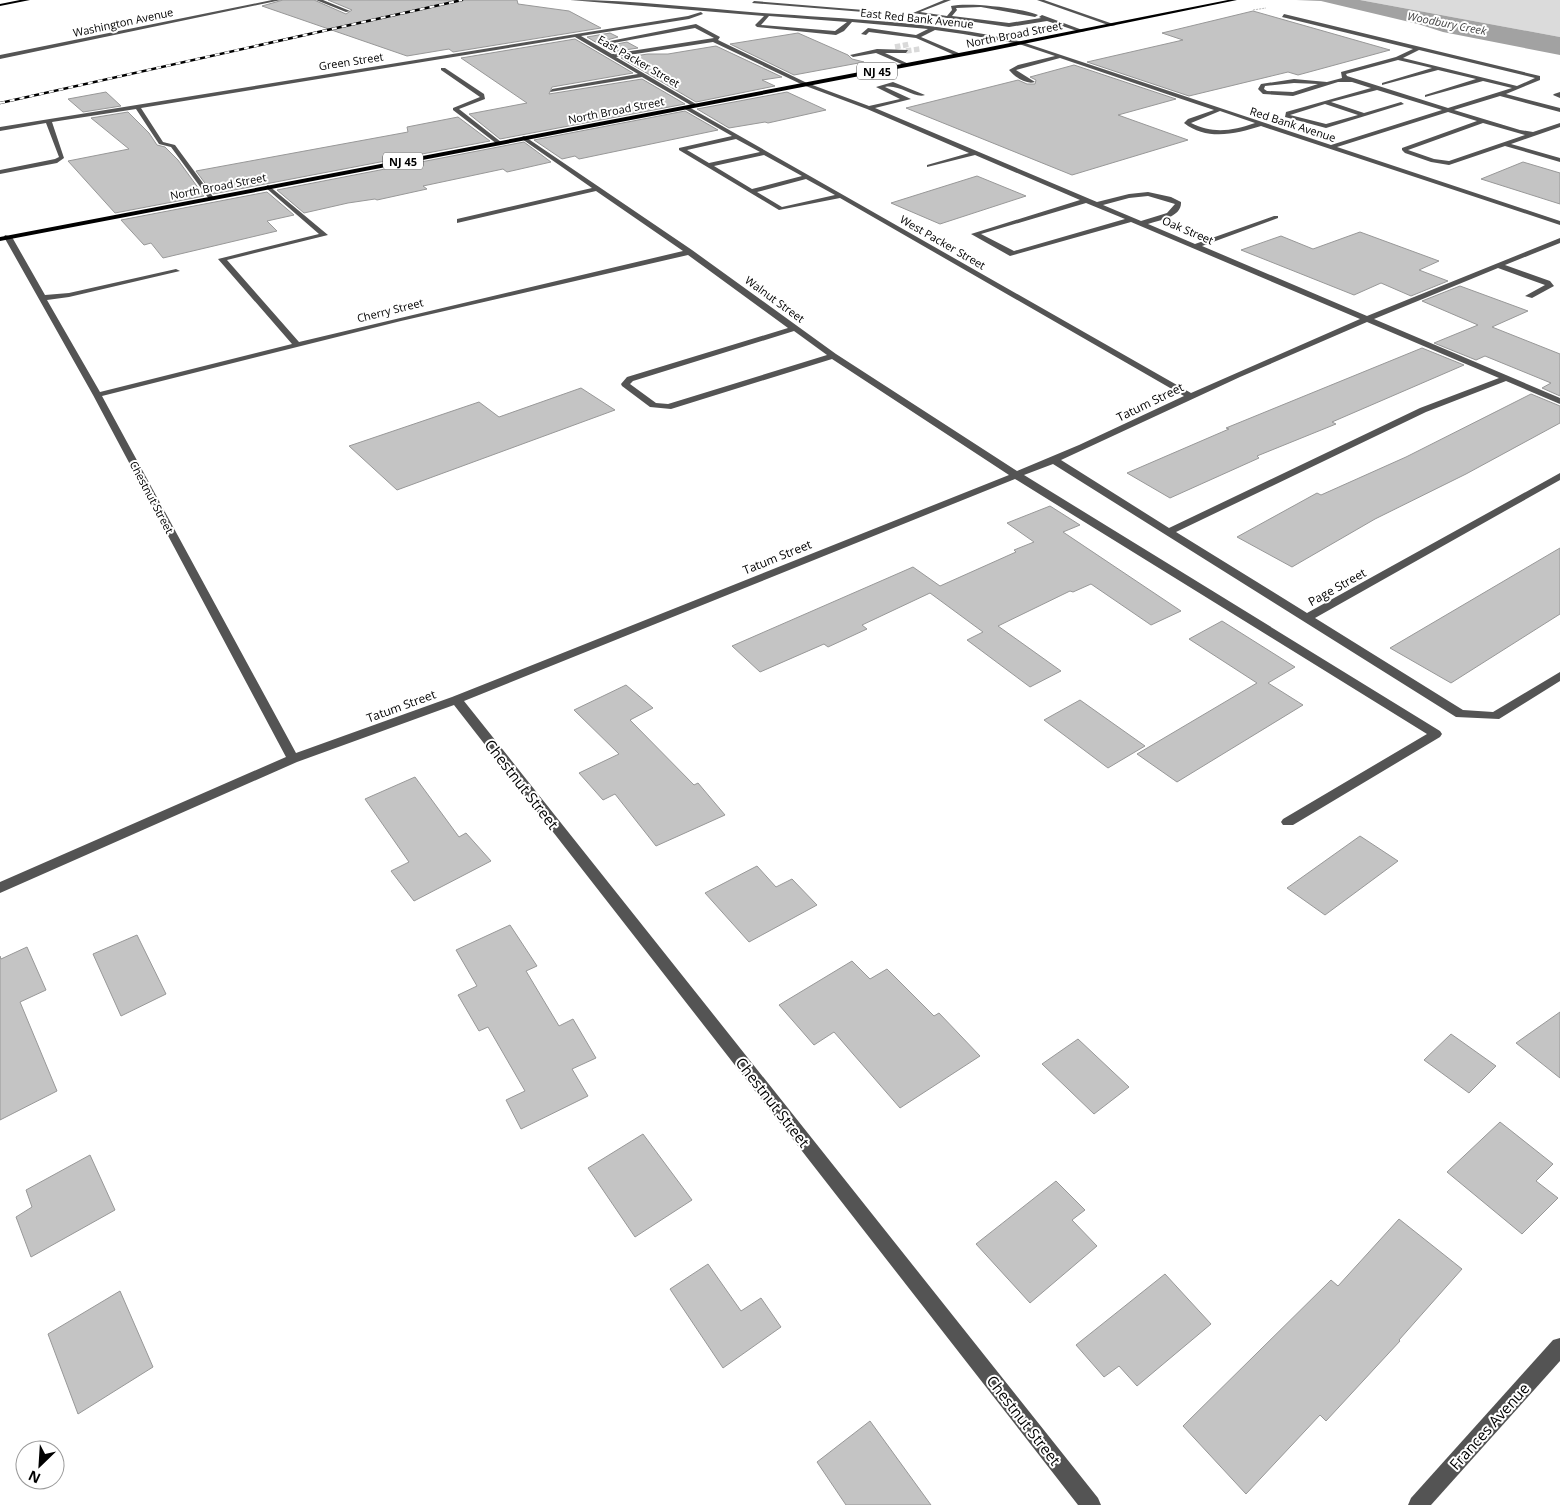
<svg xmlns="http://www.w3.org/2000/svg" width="1560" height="1505" viewBox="0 0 1560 1505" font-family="'Open Sans',sans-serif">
  <rect width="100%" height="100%" fill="#fff"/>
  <path fill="#dbdbdb" d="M1360 0H1560V37Z"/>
  <path fill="#a2a2a2" d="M1296 0H1360L1560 37V55L1443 32 1418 24 1321 1Z"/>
  <g fill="#c4c4c4" stroke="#989898">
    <path d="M283 0H314L346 14 352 10 328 0H517L518 4 569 11 601 28 453 52 449 49 407 56 262 6Z"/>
    <path d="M1253 11 1390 50 1298 75 1288 72 1189 96 1087 62 1183 40 1162 33Z"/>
    <path d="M610 33 618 37 603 41 607 46 627 42 638 48 612 52 587 37Z"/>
    <path d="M798 33 848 55 852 59 864 62 794 75 730 44Z"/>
    <path d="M575 39 633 73 552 87 549 94 642 79 685 104 500 139 469 114 527 103 461 58Z"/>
    <path d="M716 46 782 77 762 80 775 86 696 102 621 58 648 54H668Z"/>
    <path d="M1074 65 1176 99 1118 115 1188 140 1072 175 906 108 1018 80 1027 84H1035L1036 80 1030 77Z"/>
    <path d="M106 92 121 106 83 112 68 99Z"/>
    <path d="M787 92 826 110 768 123 765 122 729 128 697 109Z"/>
    <path d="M685 111 718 130 579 159 575 156 562 159 534 140Z"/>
    <path d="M128 112 149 133 157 145 165 147 178 160 204 196 115 213 68 161 129 149 91 118Z"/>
    <path d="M458 117 490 141 213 194 196 171 408 132 407 127Z"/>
    <path d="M524 142 551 162 507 172 503 169 423 186 427 189 377 200 375 199 348 203 304 213 277 190Z"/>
    <path d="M1523 162 1560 173V204L1481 179Z"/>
    <path d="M977 176 1026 196 940 224 891 203Z"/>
    <path d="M267 192 294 215 267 221 277 231 163 258 151 243 144 245 121 220Z"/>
    <path d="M1360 232 1439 261 1419 270 1448 281 1411 296 1381 283 1354 295 1241 250 1281 236 1313 249Z"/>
    <path d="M1460 286 1528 311 1492 327 1560 354V396L1542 388 1551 383 1485 356 1476 360 1434 343 1478 325 1422 301Z"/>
    <path d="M1422 348 1464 365 1332 422 1336 424 1257 456 1259 458 1170 498 1127 473 1229 429 1226 428Z"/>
    <path d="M581 388 615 410 397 490 349 446 479 402 499 417Z"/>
    <path d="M1531 394 1560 406V423L1466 474 1375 519 1292 567 1237 537 1317 493 1321 495 1406 457Z"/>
    <path d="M1050 506 1080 525 1063 532 1181 611 1151 625 1091 584 1073 592 1070 591 998 626 1061 671 1030 687 967 640 983 632 930 593 862 625 867 629 828 647 824 644 760 672 732 646 913 567 940 586 1016 552 1014 550 1034 542 1007 523Z"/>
    <path d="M1560 548V614L1451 683 1390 648Z"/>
    <path d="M1222 621 1295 667 1268 683 1303 705 1177 782 1137 754 1257 683 1189 639Z"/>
    <path d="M626 685 653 708 630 720 694 785 698 783 725 815 656 846 615 794 603 800 579 773 619 754 574 710Z"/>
    <path d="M1080 700 1145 746 1108 768 1044 720Z"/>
    <path d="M415 777 459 837 466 833 491 861 414 901 391 871 409 862 365 799Z"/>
    <path d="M1360 836 1398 861 1325 915 1287 888Z"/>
    <path d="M757 866 776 887 792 879 817 905 749 942 705 893Z"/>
    <path d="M510 925 537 966 526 971 559 1026 573 1019 596 1058 572 1069 588 1096 521 1129 506 1100 525 1091 488 1027 479 1031 458 995 477 986 456 950Z"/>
    <path d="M137 935 166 994 121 1016 93 954Z"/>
    <path d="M27 947 46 990 20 1002 57 1091 0 1120V956L1 959Z"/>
    <path d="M852 961 870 979 887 969 934 1016 939 1013 980 1056 900 1108 834 1032 814 1045 779 1005Z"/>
    <path d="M1560 1012V1078L1516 1043Z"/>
    <path d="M1451 1034 1496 1066 1469 1093 1424 1060Z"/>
    <path d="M1078 1039 1129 1087 1094 1114 1042 1064Z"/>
    <path d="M1500 1122 1553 1164 1536 1181 1558 1198 1522 1234 1447 1172Z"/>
    <path d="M643 1134 692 1200 635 1237 588 1168Z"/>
    <path d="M90 1155 115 1210 31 1257 16 1217 32 1207 26 1190Z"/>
    <path d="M1056 1181 1085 1210 1072 1220 1097 1246 1030 1303 976 1244Z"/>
    <path d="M1399 1219 1462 1269 1399 1340 1400 1341 1326 1421 1320 1415 1246 1494 1183 1426 1331 1280 1338 1286Z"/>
    <path d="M708 1264 741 1311 761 1298 781 1327 723 1368 670 1289Z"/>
    <path d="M1165 1274 1211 1324 1137 1386 1119 1366 1104 1377 1076 1345Z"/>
    <path d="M120 1291 153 1367 78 1414 48 1334Z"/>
    <path d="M870 1421 931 1505H846L817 1462Z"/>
  </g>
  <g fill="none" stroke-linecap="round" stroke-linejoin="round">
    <g stroke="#d9d9d9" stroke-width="5.5" stroke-dasharray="5.5 2.5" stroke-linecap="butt">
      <path d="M895 47 910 44"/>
      <path d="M906 51 920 49"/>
    </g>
    <path stroke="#767676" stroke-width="1" stroke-dasharray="0.5 1" stroke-linecap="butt" d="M1253 10 1266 8"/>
    <g fill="#545454" fill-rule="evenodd">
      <path d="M272 0H281L0 59V55Z"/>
      <path d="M316 0H323L350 11 346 12Z"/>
      <path d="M570 0C634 0 698 8 762 13 849 19 937 22 1022 42L1331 145 1442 110 1377 90 1331 102 1364 113 1401 102 1404 104 1326 128 1285 117 1286 112 1371 88 1352 82H1338L1293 96 1263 94 1258 89 1261 84 1294 79 1327 82 1342 78 1341 72 1396 57 1413 49 1282 17 1284 14 1540 76V80L1506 94 1560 108V112L1500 96 1454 110 1520 130 1533 132 1560 123V127L1511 144 1560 158V162L1505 146 1449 165 1431 162 1405 153 1402 150V148L1477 121 1448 112 1337 147 1560 221V225L1261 126C1236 134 1207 141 1184 123L1188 119 1214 110 1060 58 1016 70 1035 82C1026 85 1015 77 1009 70L1018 65 1055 56 1019 44 963 34 935 30 921 37 961 54 959 57 916 38 869 32 866 35 861 34 868 28 916 35 928 29 852 22 844 31 836 35 757 27 755 25 764 16ZM769 16 847 22 835 31 761 25ZM1419 50 1535 78 1517 86 1403 58ZM1398 60 1432 68 1382 83V85L1438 70 1476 79 1425 95V97L1483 81 1512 88 1448 108 1347 76 1346 74ZM1294 83 1318 84 1293 92 1267 91 1264 89 1265 86ZM1325 104 1358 115 1326 124 1290 115ZM1220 111 1255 123C1232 131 1213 134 1191 123ZM1483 123 1525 135 1449 161 1434 159 1408 150Z"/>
      <path d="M944 0H951L920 12 947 16 952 10 951 6C969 2 1022 8 1038 15L1035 17 981 7 956 8 957 10 952 16 1009 23 1041 18 1039 17 1042 15 1085 31 1080 32 1047 21 1009 27 913 13Z"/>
      <path d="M1037 0H1044L1116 25 1111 26Z"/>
      <path d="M754 1 876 11 878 12 876 13 752 3Z"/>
      <path d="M701 12 703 14 689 19 581 36 612 54 714 38 695 28 608 44 605 42 696 24 720 37 718 40 807 83 869 106 900 99 876 87 893 82 925 95C915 99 899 84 885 87L911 99 875 108 1097 202 1129 194 1148 192 1171 197 1181 202C1182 217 1160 220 1148 224L1195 244 1274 216H1278V218L1202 246 1367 316 1560 238V243L1505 265 1550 281 1554 286 1532 298 1525 296 1545 285 1498 268 1374 319 1560 398V404L1506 381 1426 412 1176 532 1307 613 1560 473V480L1315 618 1463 710 1493 712 1560 672V681L1499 719 1456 717 1053 464 1024 475 1440 731 1442 734 1440 737 1293 825H1283L1281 822 1283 819 1427 734 1015 479 464 701 1098 1498 1101 1505H1078L454 705 297 762 0 893V882L286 757 93 395 4 237 5 235 12 237 45 295 69 293 176 269 180 271 69 297 47 300 100 392 292 344 218 259 319 234 266 188 265 187 268 185 328 235 227 260 299 342 683 251 596 191 457 223V219L592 188 522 139V137L524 136 692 250 836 354 1017 471 1079 445 1184 396 840 198 779 210 679 150V148L732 136 683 108V106H687L1191 393 1360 319 1131 222 1010 256 971 234 1080 200 975 155 927 167V165L969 153 867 109 803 85 713 42 616 57 696 104 694 107 642 77 550 92 552 89 638 74 575 37 141 108 163 142 175 145 214 198 211 200 209 199 171 147 159 144 136 109 52 122 64 158 57 163 0 174V170L55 159 59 157 46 123 0 131V127L688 16ZM736 139 760 152 709 163 687 150ZM764 155 802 176 752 189 714 166ZM806 179 835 195 782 207 757 192ZM1148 196 1175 204 1167 213 1141 221 1103 205 1129 198ZM1086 203 1125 219 1014 251 981 234ZM688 255 788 328 627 377 621 384 622 386 650 407 671 409 832 359 1009 475 452 697 296 753 102 396 401 321ZM1367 322 1499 378 1420 408 1169 528 1061 460 1240 377ZM794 331 827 355 668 404 656 403 630 384 633 381Z"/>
      <path d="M877 49 908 50 906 53H885L911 65 906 66 876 53 853 57 850 55Z"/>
      <path d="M441 68H445L484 94 485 99 459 109 501 142V144H497L453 110V108L480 97 441 70Z"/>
      <path d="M1560 92V98L1553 95 1554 94Z"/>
      <path d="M1560 1338V1361L1431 1505H1408L1411 1498 1553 1340Z"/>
    </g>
    <g fill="#000" fill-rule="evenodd">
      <path d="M20 0H30L0 6V4Z"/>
      <path d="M1228 0H1237L985 52 0 241V237L985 48Z"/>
    </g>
    <defs>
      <path id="rail" d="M0 103 462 0"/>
    </defs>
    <use href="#rail" stroke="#000" stroke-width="2.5"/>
    <use href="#rail" stroke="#fff" stroke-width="2" stroke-dasharray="5" stroke-linecap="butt"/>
  </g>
  <g text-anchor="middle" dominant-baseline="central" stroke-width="4" stroke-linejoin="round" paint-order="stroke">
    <g font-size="11" fill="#000" stroke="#fff">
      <text transform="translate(917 18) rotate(6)">East Red Bank Avenue</text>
      <text transform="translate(123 22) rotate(-12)">Washington Avenue</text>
      <text transform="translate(1014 34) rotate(-11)">North Broad Street</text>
      <text transform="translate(351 61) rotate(-9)">Green Street</text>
      <text transform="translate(639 61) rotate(30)">East Packer Street</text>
      <text transform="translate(616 110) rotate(-11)">North Broad Street</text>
      <text transform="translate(1293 124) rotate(18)">Red Bank Avenue</text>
      <text transform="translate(218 186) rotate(-11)">North Broad Street</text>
      <text transform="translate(1188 230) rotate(23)">Oak Street</text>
      <text transform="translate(943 242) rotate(30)">West Packer Street</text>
      <text transform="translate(775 299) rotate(36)">Walnut Street</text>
      <text transform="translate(390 310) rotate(-14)">Cherry Street</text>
      <text transform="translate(152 497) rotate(62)">Chestnut Street</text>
    </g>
    <g font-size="11" font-style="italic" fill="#434343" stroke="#fff">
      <text transform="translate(1447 23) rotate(11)">Woodbury Creek</text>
    </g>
    <g fill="#fff" stroke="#4c4c4c" stroke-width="1">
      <rect x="857" y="62.5" width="40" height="17" rx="4"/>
      <rect x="383" y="152.5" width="40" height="17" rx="4"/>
    </g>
    <g font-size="11" font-weight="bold" fill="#000">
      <text x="877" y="71">NJ 45</text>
      <text x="403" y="161">NJ 45</text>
    </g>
    <g font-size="12" fill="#000" stroke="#fff">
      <text transform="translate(1150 402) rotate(-26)">Tatum Street</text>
      <text transform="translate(777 557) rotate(-22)">Tatum Street</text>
      <text transform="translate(1337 587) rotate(-29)">Page Street</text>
      <text transform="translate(401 706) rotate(-20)">Tatum Street</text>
    </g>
    <g font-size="15" fill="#000" stroke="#fff">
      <text transform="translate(522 784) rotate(52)">Chestnut Street</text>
      <text transform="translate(773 1102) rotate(52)">Chestnut Street</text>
      <text transform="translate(1024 1420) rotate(52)">Chestnut Street</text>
      <text transform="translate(1489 1426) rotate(-48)">Frances Avenue</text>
    </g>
  </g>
  <g transform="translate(40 1465) rotate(205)"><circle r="24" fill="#ffffff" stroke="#999999"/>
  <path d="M0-4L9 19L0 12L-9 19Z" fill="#000000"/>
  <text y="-8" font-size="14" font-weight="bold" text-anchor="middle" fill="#000000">N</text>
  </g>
</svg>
